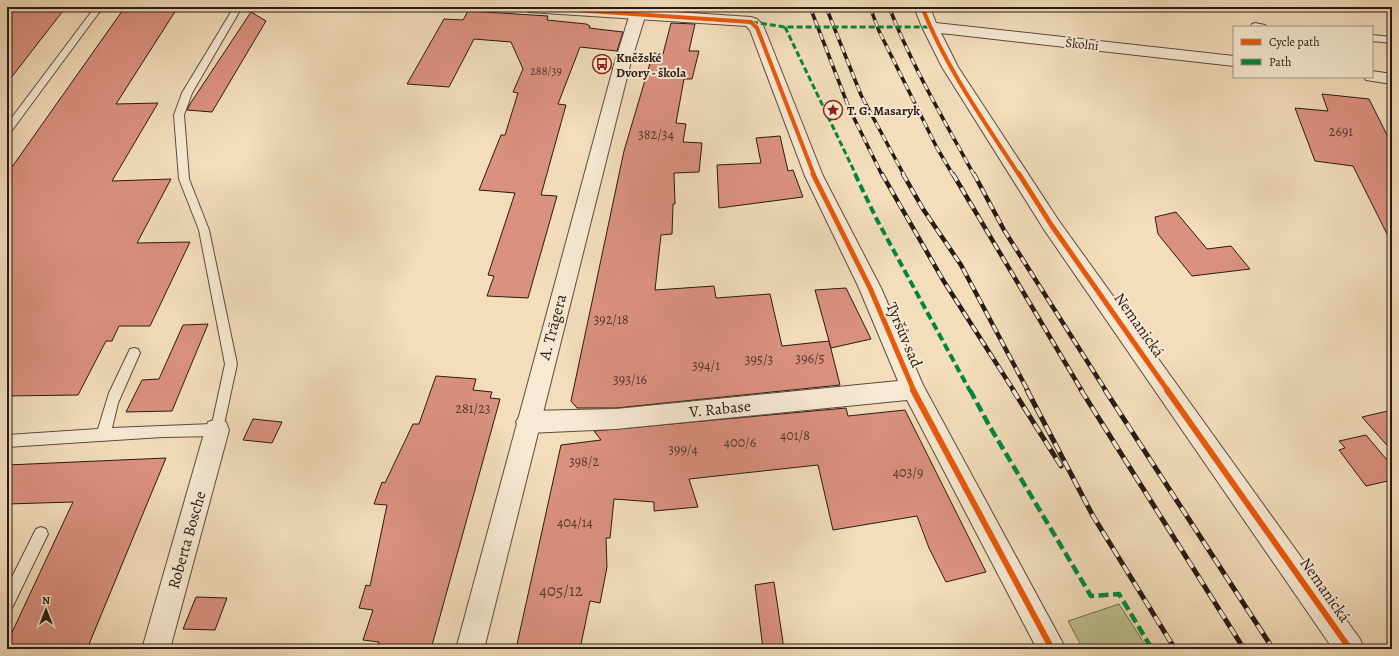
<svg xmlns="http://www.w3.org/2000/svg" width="1399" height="656" viewBox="0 0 1399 656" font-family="Alegreya,serif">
  <rect width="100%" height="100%" fill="#f3ddbb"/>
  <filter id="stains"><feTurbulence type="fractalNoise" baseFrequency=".005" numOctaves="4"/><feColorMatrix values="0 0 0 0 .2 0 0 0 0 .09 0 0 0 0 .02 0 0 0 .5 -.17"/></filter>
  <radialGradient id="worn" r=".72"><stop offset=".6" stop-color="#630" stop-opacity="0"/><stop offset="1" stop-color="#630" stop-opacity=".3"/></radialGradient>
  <path fill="#bdc08f" stroke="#726d52" d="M1119 604 1148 649H1083L1068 621Z"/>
  <g fill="#db9180" stroke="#281a14">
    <path d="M7 7H66L7 83Z"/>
    <path d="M125 7H178L116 104 158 103 112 181 171 179 137 243 190 242 150 326H119L112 341H106L78 395 7 396V174Z"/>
    <path d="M675 7H699L698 12 674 10Z"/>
    <path d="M468 11 548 16 547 20 586 24 590 26 589 28 623 32 617 51 580 47 558 104 566 105 541 195 557 196 528 298 487 296 494 276 488 275 515 193 479 190 501 135H505L518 93 513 92 523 69 511 42 474 39 449 87 407 84 444 19 463 20Z"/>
    <path d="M251 12 266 21 212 112 187 110 190 104Z"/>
    <path d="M671 23 695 24 689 51H699L692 79H684L676 123 686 124 683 142 702 143 699 172 674 173 675 204H673L672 234 661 235 655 290 714 286 716 298 770 294 782 346 829 341 840 385 616 408H577L571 401 624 151 653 53 663 54Z"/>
    <path d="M1322 94 1369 99 1392 145V244L1353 166 1315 161 1295 108 1328 111Z"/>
    <path d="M780 136 788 171 793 170 803 197 719 208 717 165 761 163 756 138Z"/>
    <path d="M1176 212 1207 249 1231 246 1250 269 1192 276 1158 234 1155 217Z"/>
    <path d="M846 288 871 339 831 348 815 290Z"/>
    <path d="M208 324 172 411 126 412 142 380 159 379 183 325Z"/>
    <path d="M436 376 476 379 473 390 492 392 490 398 500 399 431 649H377L379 642 363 640 373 610 359 608 366 585 370 586 387 505 374 504 382 482 385 483 413 424H419Z"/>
    <path d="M846 408 848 416 905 410 986 572 946 582 929 548 917 516 833 530 818 465 689 479 698 507 654 511V502L614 499 610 538H606L607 567 600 603 590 601 580 649H516L561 445 601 440 594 431Z"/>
    <path d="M1392 410V451L1362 417Z"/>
    <path d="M253 419 282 422 272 443 243 440Z"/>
    <path d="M1366 435 1392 466V480L1366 486 1339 450 1345 448 1339 441Z"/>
    <path d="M166 458 87 649H7V643L73 502 7 504V465Z"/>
    <path d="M774 582 784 649H763L755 585Z"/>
    <path d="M196 597 227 598 215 630 183 629Z"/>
  </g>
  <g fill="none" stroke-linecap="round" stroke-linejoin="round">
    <defs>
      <g id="service">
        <path d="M95 7H103L10 133 7 134V124Z"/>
        <path d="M234 7H242L192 93 184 115 189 179 209 230 237 364 222 434 217 436 162 437 7 447V435L98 429 109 393 130 349 134 348 138 349 140 353 118 403 112 428 212 424 225 364 199 230 179 179 174 115 182 93Z"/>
        <path d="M1255 23 1265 25 1266 27H1251L1252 24Z"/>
        <path d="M1372 35 1392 37V43L1372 41Z"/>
        <path d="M41 527 46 529 48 534 12 608 7 611V587L36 529Z"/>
      </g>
      <g id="minor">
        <path d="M521 7H598L751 17 757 19 763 25 823 176 881 288 923 385 1066 649H1037L907 400 616 429 528 433 520 429 516 422 520 415 528 411 616 409 898 381 859 288 805 176 750 30 746 26 529 12 524 10Z"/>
        <path d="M914 7H930L936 23 1234 56V66L941 33 958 67 1059 221 1360 639 1364 649H1333L1045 231 942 67 922 27Z"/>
        <path d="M1372 71 1392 74V84L1366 80 1364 77H1372Z"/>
        <path d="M217 419 226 422 229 430 170 649H142L205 430 208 422Z"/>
      </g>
      <path id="tertiary" d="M632 7H648L630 65 484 649H456L614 65Z"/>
    </defs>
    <use href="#service" stroke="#5b4b3e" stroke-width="2"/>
    <use href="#minor" stroke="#5b4b3e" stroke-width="2"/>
    <use href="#tertiary" stroke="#5b4b3e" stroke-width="2"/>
    <use href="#service" fill="#f7e9d3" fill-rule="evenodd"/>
    <use href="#minor" fill="#f7e9d3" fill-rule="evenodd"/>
    <use href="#tertiary" fill="#f7e9d3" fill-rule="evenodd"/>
    <defs>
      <g id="rail-far2">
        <path d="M810 7 849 108 882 175"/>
        <path d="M826 7 861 95 904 175"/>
        <path d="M870 7 879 31 937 148 953 175"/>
        <path d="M889 7C912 66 944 120 974 175"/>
      </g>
      <g id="rail-far1">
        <path d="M882 174 943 280 1014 391"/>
        <path d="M903 174 923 209 961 265 1028 391"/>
        <path d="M953 174 1082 391"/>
        <path d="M974 174 1004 230 1106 391"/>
      </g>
      <g id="rail">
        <path d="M1013 390 1061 466"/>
        <path d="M1027 390 1093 516 1175 649"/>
        <path d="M1081 390 1244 649"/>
        <path d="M1105 390 1273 649"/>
      </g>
    </defs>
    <use href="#rail-far2" stroke="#281a14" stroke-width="3.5"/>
    <use href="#rail-far1" stroke="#281a14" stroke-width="4.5"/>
    <use href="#rail" stroke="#281a14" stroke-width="5"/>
    <use href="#rail-far2" stroke="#f7e9d3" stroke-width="2.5" stroke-dasharray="7" stroke-linecap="butt"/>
    <use href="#rail-far1" stroke="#f7e9d3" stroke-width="3" stroke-dasharray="8" stroke-linecap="butt"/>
    <use href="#rail" stroke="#f7e9d3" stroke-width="3.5" stroke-dasharray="10" stroke-linecap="butt"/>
    <g stroke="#00873e" stroke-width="3" stroke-dasharray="6 3" stroke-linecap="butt">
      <path d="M752 22 785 27H930"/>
      <path d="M785 27 856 175"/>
    </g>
    <path stroke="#00873e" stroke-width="4" stroke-dasharray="8 4" stroke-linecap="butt" d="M855 174 876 218 970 391"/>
    <path stroke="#00873e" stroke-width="4.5" stroke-dasharray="10 4.5" stroke-linecap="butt" d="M970 390 990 427 1091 596 1119 594 1152 649"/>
    <defs>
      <g id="cycleway-far2">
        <path d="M529 7 751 22 757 28 814 175"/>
        <path d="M922 7C946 68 984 121 1019 175"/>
      </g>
      <g id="cycleway-far1">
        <path d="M813 174 870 288 914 391"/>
        <path d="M1019 174 1052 226 1168 391"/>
      </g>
      <g id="cycleway">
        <path d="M913 390 1052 649"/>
        <path d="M1167 390 1350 649"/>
      </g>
    </defs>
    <use href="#cycleway-far2" stroke="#f7e9d3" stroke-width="6"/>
    <use href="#cycleway-far1" stroke="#f7e9d3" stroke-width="8"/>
    <use href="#cycleway" stroke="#f7e9d3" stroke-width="8"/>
    <use href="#cycleway-far2" stroke="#e8590c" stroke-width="4"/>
    <use href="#cycleway-far1" stroke="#e8590c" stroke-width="5"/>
    <use href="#cycleway" stroke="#e8590c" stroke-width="6"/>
  </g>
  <defs>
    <symbol id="bus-ring" viewBox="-11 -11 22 22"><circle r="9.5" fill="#f7e9d3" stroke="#8f2418" stroke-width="1.5"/><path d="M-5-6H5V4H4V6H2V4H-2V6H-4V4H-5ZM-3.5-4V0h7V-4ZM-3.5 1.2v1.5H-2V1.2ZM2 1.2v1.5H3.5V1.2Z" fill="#8f2418"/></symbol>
    <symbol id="sight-ring" viewBox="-11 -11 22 22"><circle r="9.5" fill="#f7e9d3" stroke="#8f2418" stroke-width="1.5"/><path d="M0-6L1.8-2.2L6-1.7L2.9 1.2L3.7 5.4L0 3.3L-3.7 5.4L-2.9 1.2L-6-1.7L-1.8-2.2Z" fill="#8f2418"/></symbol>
  </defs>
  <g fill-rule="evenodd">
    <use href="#bus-ring" x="591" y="53" width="22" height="22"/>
    <use href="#sight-ring" x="822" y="99" width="22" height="22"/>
  </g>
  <g text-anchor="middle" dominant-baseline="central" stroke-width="4" stroke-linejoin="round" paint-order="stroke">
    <g font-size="12" fill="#55382f">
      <text x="546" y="71">288/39</text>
    </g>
    <g font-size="13" fill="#281a14" stroke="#f7e9d3">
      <text transform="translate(1082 44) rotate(6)">Školní</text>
    </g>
    <g font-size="13" font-weight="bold" fill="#281a14" stroke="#f7e9d3" text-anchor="start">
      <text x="616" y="57">Kněžské<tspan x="616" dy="15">Dvory - škola</tspan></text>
      <text x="847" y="110">T. G. Masaryk</text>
    </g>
    <g font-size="14" fill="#55382f">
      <text x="1341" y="131">2691</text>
      <text x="656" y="134">382/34</text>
      <text x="611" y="319">392/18</text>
      <text x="810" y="358">396/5</text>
      <text x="759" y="359">395/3</text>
      <text x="706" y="365">394/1</text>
      <text x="630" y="379">393/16</text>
      <text x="473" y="408">281/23</text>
      <text x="795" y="435">401/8</text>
      <text x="740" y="442">400/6</text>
      <text x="683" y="449">399/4</text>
      <text x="584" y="461">398/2</text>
      <text x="908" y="472">403/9</text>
      <text x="575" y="522">404/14</text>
    </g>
    <g font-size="16" fill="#281a14" stroke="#f7e9d3">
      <text transform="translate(1139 325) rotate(55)">Nemanická</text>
      <text transform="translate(553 327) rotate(-75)">A. Trägera</text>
      <text transform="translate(904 335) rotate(67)">Tyršův sad</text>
      <text transform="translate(720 409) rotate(-6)">V. Rabase</text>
      <text transform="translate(187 540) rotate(-74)">Roberta Bosche</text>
      <text transform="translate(1325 590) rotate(55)">Nemanická</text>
    </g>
    <g font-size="17" fill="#55382f">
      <text x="561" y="590">405/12</text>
    </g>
  </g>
  <rect width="1399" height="656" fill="none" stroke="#f3ddbb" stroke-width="24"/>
  <rect x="8" y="8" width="1383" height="640" fill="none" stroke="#281a14" stroke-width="2"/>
  <rect x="12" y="12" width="1375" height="632" fill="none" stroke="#281a14"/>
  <rect x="1233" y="26" width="140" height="52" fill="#f7e9d3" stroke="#a49687"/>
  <rect x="1241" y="39" width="20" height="6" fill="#e8590c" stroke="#a49687"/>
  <text x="1269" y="46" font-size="12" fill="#281a14">Cycle path</text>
  <rect x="1241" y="59" width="20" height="6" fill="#00873e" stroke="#a49687"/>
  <text x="1269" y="66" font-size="12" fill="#281a14">Path</text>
  <g transform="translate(46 610)" stroke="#f7e9d3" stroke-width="3" paint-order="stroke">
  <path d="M0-3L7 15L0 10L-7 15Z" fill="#281a14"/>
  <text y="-6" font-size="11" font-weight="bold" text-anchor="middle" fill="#281a14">N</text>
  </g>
  <rect width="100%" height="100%" filter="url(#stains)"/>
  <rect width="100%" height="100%" fill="url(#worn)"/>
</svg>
